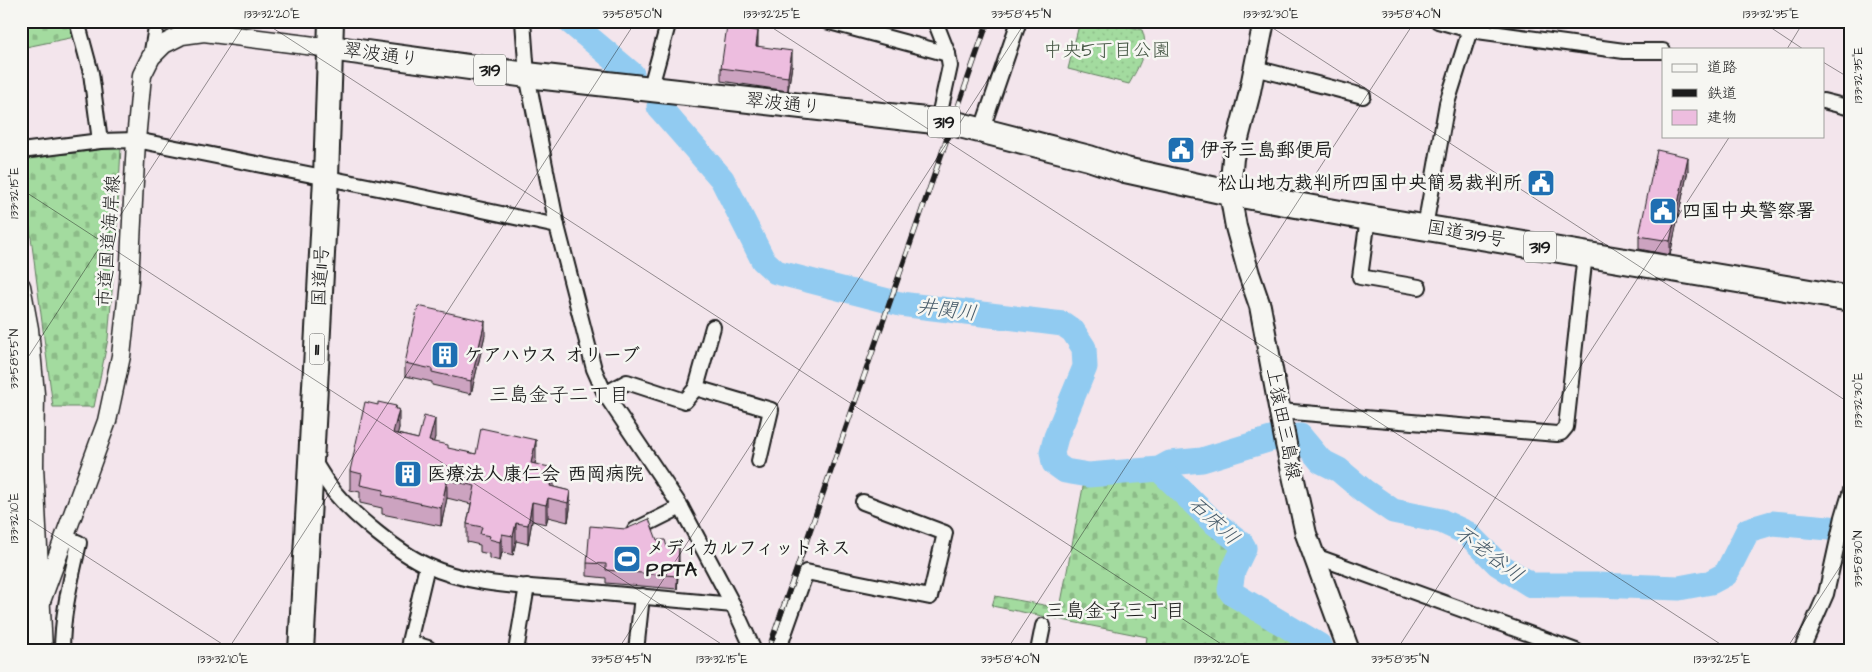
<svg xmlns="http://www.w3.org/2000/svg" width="1872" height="672" viewBox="0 0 1872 672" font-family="'Architects Daughter','Klee One',sans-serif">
  <defs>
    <pattern id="grass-dots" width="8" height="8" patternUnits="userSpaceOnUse" patternTransform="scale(1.25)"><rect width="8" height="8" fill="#a3db9f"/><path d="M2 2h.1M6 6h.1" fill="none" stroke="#8cbb88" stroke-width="1.8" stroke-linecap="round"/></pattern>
    <pattern id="cemetery-stones" width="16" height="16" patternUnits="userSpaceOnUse" patternTransform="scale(1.25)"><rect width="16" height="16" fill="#a3db9f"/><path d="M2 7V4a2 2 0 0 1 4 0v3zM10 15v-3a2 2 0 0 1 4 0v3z" fill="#8cbb88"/></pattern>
  </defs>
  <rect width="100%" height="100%" fill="#f3e5ec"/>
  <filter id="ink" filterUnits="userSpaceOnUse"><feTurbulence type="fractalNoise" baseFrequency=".02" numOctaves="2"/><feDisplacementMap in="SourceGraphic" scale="10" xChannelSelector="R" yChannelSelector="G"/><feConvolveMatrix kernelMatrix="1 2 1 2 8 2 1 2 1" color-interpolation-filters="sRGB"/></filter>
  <g filter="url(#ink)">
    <path fill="url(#grass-dots)" stroke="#607c5e" d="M1080 21H1108L1142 30C1150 48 1138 68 1129 84L1068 69Z"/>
    <g fill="url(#cemetery-stones)" stroke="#607c5e">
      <path d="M21 21H71L75 37 21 48Z"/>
      <path d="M121 147 116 244 108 339 94 407H53L21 160Z"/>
      <path d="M1159 476 1193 509 1234 540 1237 547 1225 588 1229 601 1315 651H1145L1147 637 992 606 995 596 1060 608 1084 482Z"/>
    </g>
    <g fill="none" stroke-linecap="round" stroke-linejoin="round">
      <g stroke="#91cbf1" stroke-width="25">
        <path d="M569 21 632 74"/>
        <path d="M659 107 722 179 763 260 776 272 900 304 1063 324 1073 331 1084 348 1085 367 1056 437 1052 452 1054 463 1065 471 1089 475 1159 469 1170 463 1202 460 1271 439 1300 436 1321 461 1339 470 1364 491 1393 511 1441 521 1467 533 1498 564 1531 585H1596L1679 588 1711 582 1726 574 1748 530 1772 523 1851 530"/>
        <path d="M1159 469 1211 520 1241 543 1244 548 1233 571 1230 590 1233 594 1320 646 1322 651"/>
      </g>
      <defs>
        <g id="minor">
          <path d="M77 21 91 73 100 141"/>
          <path d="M523 21 527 75 557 226 594 369 605 394 681 507 733 605 754 651"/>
          <path d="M826 21 948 54"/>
          <path d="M935 21 948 54 950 66 938 121"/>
          <path d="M1438 21 1470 30 1624 51H1663"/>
          <path d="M151 57 157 21"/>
          <path d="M1255 68 1363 96"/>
          <path d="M650 90 669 21"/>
          <path d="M1823 101 1851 108"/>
          <path d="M982 129 1019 21"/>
          <path d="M21 151 100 141 136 140 408 194 557 226"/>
          <path d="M1368 218 1360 277 1419 287"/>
          <path d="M1425 227 1447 103 1470 30"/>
          <path d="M696 388 713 327"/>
          <path d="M605 394 627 382 685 401 696 388 771 410 759 461"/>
          <path d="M1280 411 1557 434 1561 433 1566 427 1585 254"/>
          <path d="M312 458C319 470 326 482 335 493 355 517 398 552 426 565 470 586 524 586 571 590 625 595 679 600 733 605"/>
          <path d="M21 468 34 466"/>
          <path d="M635 530 681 507"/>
          <path d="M1315 556 1576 651"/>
          <path d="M427 566 409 642 428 648V651"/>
          <path d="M62 651C62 614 71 579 79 543L65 537"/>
          <path d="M516 651 527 586"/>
          <path d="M636 651 642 596"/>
          <path d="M778 651 806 572 930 597 945 533 863 502"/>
          <path d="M1038 651 1043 626"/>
          <path d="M1801 651 1826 594 1843 517 1851 490"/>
        </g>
        <g id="tertiary">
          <path d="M21 286 29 329 35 394 34 466 43 651"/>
          <path d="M21 514 25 638"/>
          <path d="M27 651 40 604 107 421 121 356 129 282 136 140 142 75 151 57 164 44 182 35 204 32 330 48"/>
        </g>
        <path id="secondary" d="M1264 21 1249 96 1233 158 1230 193 1236 227 1249 274 1260 306 1286 444 1306 534 1349 651"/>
        <g id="trunk">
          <path d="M330 48 527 75 952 123 1089 158 1125 170 1230 193 1368 218 1851 299"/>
          <path d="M301 651 326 178 331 21"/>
        </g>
      </defs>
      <use href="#minor" stroke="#1c1c1c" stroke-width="18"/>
      <use href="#tertiary" stroke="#1c1c1c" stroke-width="21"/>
      <use href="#secondary" stroke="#1c1c1c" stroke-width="24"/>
      <use href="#trunk" stroke="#1c1c1c" stroke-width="28"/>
      <use href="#minor" stroke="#f6f6f2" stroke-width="14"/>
      <use href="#tertiary" stroke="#f6f6f2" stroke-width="18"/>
      <use href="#secondary" stroke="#f6f6f2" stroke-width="20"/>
      <use href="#trunk" stroke="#f6f6f2" stroke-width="24"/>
      <defs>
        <path id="rail" d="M768 651 988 21"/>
      </defs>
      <use href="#rail" stroke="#1c1c1c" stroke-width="5.5"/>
      <use href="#rail" stroke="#f6f6f2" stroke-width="4" stroke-dasharray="11" stroke-linecap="butt"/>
    </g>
    <g fill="#cca3c0" stroke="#1c1c1c">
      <path d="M758 46 792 65 788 91 721 81V68Z"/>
      <path d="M1688 170 1670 255 1639 249V236Z"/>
      <path d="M485 335 471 394 432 385V382L405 376V363Z"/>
      <path d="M396 409 399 428 397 434 418 439 435 437 433 442 448 449 476 454 536 459 535 463 554 487 570 491V509L568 522 548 517 546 524 532 521 528 544 516 541 513 555 502 552 500 561 489 558V554L480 552V545L467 542V524L471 504 447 498 441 526 382 514V508L360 503V492L350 490V471Z"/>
      <path d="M657 540 667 547 679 561 677 589 606 583V578L587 576V563Z"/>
    </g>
    <g fill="#a6849c" stroke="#1c1c1c">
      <path d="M758 31V44L756 59V46Z"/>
      <path d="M792 51V65L788 91V77Z"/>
      <path d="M1688 157V170L1670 255V241Z"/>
      <path d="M485 321V335L471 394V381Z"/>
      <path d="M396 406V423L399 409V428L393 452V433Z"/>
      <path d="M435 419V437L429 459V441Z"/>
      <path d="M536 440V459L531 481V463Z"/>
      <path d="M554 468V486L552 499 550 486Z"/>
      <path d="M447 480V498L441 526V508Z"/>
      <path d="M570 491V509L568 522V503Z"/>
      <path d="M548 498V517L546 524V505Z"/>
      <path d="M532 502V521L528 544V525Z"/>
      <path d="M516 523V541L513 555V536Z"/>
      <path d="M502 534V552L500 561V542Z"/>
      <path d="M679 548V561L677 589V576Z"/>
    </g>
    <g fill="#edbddf" stroke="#1c1c1c">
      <path d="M727 26 758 31 756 46 792 51 788 77 721 68Z"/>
      <path d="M1657 150 1688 157 1670 241 1639 236Z"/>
      <path d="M418 306 485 321 471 381 432 372V369L405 363Z"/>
      <path d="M365 402 378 405V402L396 406 395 409H399L393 433 418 439 424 416 435 419 429 441 448 445V448L476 454 481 428 536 440 531 463 554 468 550 486 570 491 568 503 548 498 546 505 532 502 528 525 516 523 513 536 502 534 500 542 489 539 490 536 480 534 482 527 467 524 475 486 447 480 441 508 382 495 384 490 360 485 362 474 350 471Z"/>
      <path d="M649 519 657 540H665L667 547 679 548 677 576 606 570V564L587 563 590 526 626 529Z"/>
    </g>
  </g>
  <path fill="none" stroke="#1c1c1c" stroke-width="1" stroke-opacity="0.45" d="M262 21 1232 651M762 21 1731 651M1262 21 1851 404M1761 21 1803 49M1787 49 1804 21M1823 62 1851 79M21 189 732 651M21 368 247 21M21 514 233 651M227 651 636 21M617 651 1026 21M1006 651 1415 21M1396 651 1730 136M1785 651 1851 550"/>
  <defs>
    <symbol id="civic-square" viewBox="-11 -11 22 22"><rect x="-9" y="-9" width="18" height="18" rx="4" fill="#1f6fb2" stroke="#f6f6f2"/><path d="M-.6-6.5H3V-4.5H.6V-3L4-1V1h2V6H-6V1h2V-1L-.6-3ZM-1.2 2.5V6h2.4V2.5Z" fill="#fff"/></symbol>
    <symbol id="building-square" viewBox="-11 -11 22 22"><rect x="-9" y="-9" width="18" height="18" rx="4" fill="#1f6fb2" stroke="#f6f6f2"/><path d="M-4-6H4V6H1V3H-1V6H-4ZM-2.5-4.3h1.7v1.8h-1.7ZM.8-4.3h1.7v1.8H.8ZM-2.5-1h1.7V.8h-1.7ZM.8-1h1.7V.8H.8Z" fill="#fff"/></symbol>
    <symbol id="stadium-square" viewBox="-11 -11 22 22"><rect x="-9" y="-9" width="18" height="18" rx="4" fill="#1f6fb2" stroke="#f6f6f2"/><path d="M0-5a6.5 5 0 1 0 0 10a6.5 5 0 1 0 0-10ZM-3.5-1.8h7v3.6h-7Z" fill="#fff"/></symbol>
  </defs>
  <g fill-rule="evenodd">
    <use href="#civic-square" x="1165" y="134" width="32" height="32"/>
    <use href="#civic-square" x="1525" y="167" width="32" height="32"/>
    <use href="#civic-square" x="1647" y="195" width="32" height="32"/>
    <use href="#building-square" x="429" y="339" width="32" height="32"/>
    <use href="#building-square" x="392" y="458" width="32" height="32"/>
    <use href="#stadium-square" x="611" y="543" width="32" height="32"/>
  </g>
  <g text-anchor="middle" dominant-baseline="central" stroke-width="5" stroke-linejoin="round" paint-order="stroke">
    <g fill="#f6f6f2" stroke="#5d5d5c" stroke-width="1">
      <rect x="474" y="54.5" width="32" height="31" rx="4"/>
      <rect x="928" y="106.5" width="32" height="31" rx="4"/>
      <rect x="1524" y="231.5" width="32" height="31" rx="4"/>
      <rect x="309.5" y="333.5" width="15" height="31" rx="4"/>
    </g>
    <g font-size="18" font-weight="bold" fill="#1c1c1c">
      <text x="490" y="70">319</text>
      <text x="944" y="122">319</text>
      <text x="1540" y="247">319</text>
      <text x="317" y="349">11</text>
    </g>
    <g font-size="19" fill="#445543" stroke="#f6f6f2">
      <text x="1107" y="50">中央5丁目公園</text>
    </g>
    <g font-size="19" fill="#1c1c1c" stroke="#f6f6f2">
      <text transform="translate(381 55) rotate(8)">翠波通り</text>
      <text transform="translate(783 104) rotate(6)">翠波通り</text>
      <text transform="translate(1466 234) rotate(10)">国道319号</text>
      <text transform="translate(109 241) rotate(-86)">市道国道海岸線</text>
      <text transform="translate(321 276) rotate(-87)">国道11号</text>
      <text transform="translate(1283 424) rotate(79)">上猿田三島線</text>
    </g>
    <g font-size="19" font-weight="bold" fill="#1c1c1c" stroke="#f6f6f2" text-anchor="start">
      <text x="1200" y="150">伊予三島郵便局</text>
      <text x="1522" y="183" text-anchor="end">松山地方裁判所四国中央簡易裁判所</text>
      <text x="1682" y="211">四国中央警察署</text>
      <text x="464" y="355">ケアハウス オリーブ</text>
      <text x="427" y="474">医療法人康仁会 西岡病院</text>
      <text x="646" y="548">メディカルフィットネス<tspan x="646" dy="22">P.PTA</tspan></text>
    </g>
    <g font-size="20" font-style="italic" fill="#455967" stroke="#f6f6f2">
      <text transform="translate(947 310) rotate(7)">井関川</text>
      <text transform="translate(1214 521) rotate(43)">石床川</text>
      <text transform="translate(1489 554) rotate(37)">不老谷川</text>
    </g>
    <g font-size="20" fill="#1c1c1c" stroke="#f6f6f2">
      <text x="559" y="395">三島金子二丁目</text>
      <text x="1115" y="611">三島金子三丁目</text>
    </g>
  </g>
  <rect width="1872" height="672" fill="none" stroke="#f6f6f2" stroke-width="55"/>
  <rect x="1662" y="48" width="162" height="90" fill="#f6f6f2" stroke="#9f9f9c"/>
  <rect x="1672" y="64" width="25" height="8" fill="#f6f6f2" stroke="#9f9f9c"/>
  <text x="1707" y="72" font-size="15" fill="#1c1c1c">道路</text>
  <rect x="1672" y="89" width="25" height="8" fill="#1c1c1c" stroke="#9f9f9c"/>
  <text x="1707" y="98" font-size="15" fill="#1c1c1c">鉄道</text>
  <rect x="1672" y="110" width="25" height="15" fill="#edbddf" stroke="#9f9f9c"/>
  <text x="1707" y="122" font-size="15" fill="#1c1c1c">建物</text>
  <rect x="28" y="28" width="1816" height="616" fill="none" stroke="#1c1c1c" stroke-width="2"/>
  <g font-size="12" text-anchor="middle" fill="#1c1c1c">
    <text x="272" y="18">133°32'20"E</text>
    <text x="632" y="18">33°58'50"N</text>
    <text x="772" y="18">133°32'25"E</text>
    <text x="1021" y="18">33°58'45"N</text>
    <text x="1271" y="18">133°32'30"E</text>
    <text x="1411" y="18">33°58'40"N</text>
    <text x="1771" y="18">133°32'35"E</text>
    <text transform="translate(1858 75) rotate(-90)" y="4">133°32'35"E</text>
    <text transform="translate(14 193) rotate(-90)" y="4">133°32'15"E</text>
    <text transform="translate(14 359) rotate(-90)" y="4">33°58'55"N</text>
    <text transform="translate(1858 400) rotate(-90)" y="4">133°32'30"E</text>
    <text transform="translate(14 518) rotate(-90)" y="4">133°32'10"E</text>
    <text transform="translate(1858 559) rotate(-90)" y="4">33°58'30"N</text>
    <text x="223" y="663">133°32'10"E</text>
    <text x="621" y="663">33°58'45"N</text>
    <text x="722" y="663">133°32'15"E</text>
    <text x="1010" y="663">33°58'40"N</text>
    <text x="1222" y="663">133°32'20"E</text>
    <text x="1400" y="663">33°58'35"N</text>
    <text x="1722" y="663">133°32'25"E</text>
  </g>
</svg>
